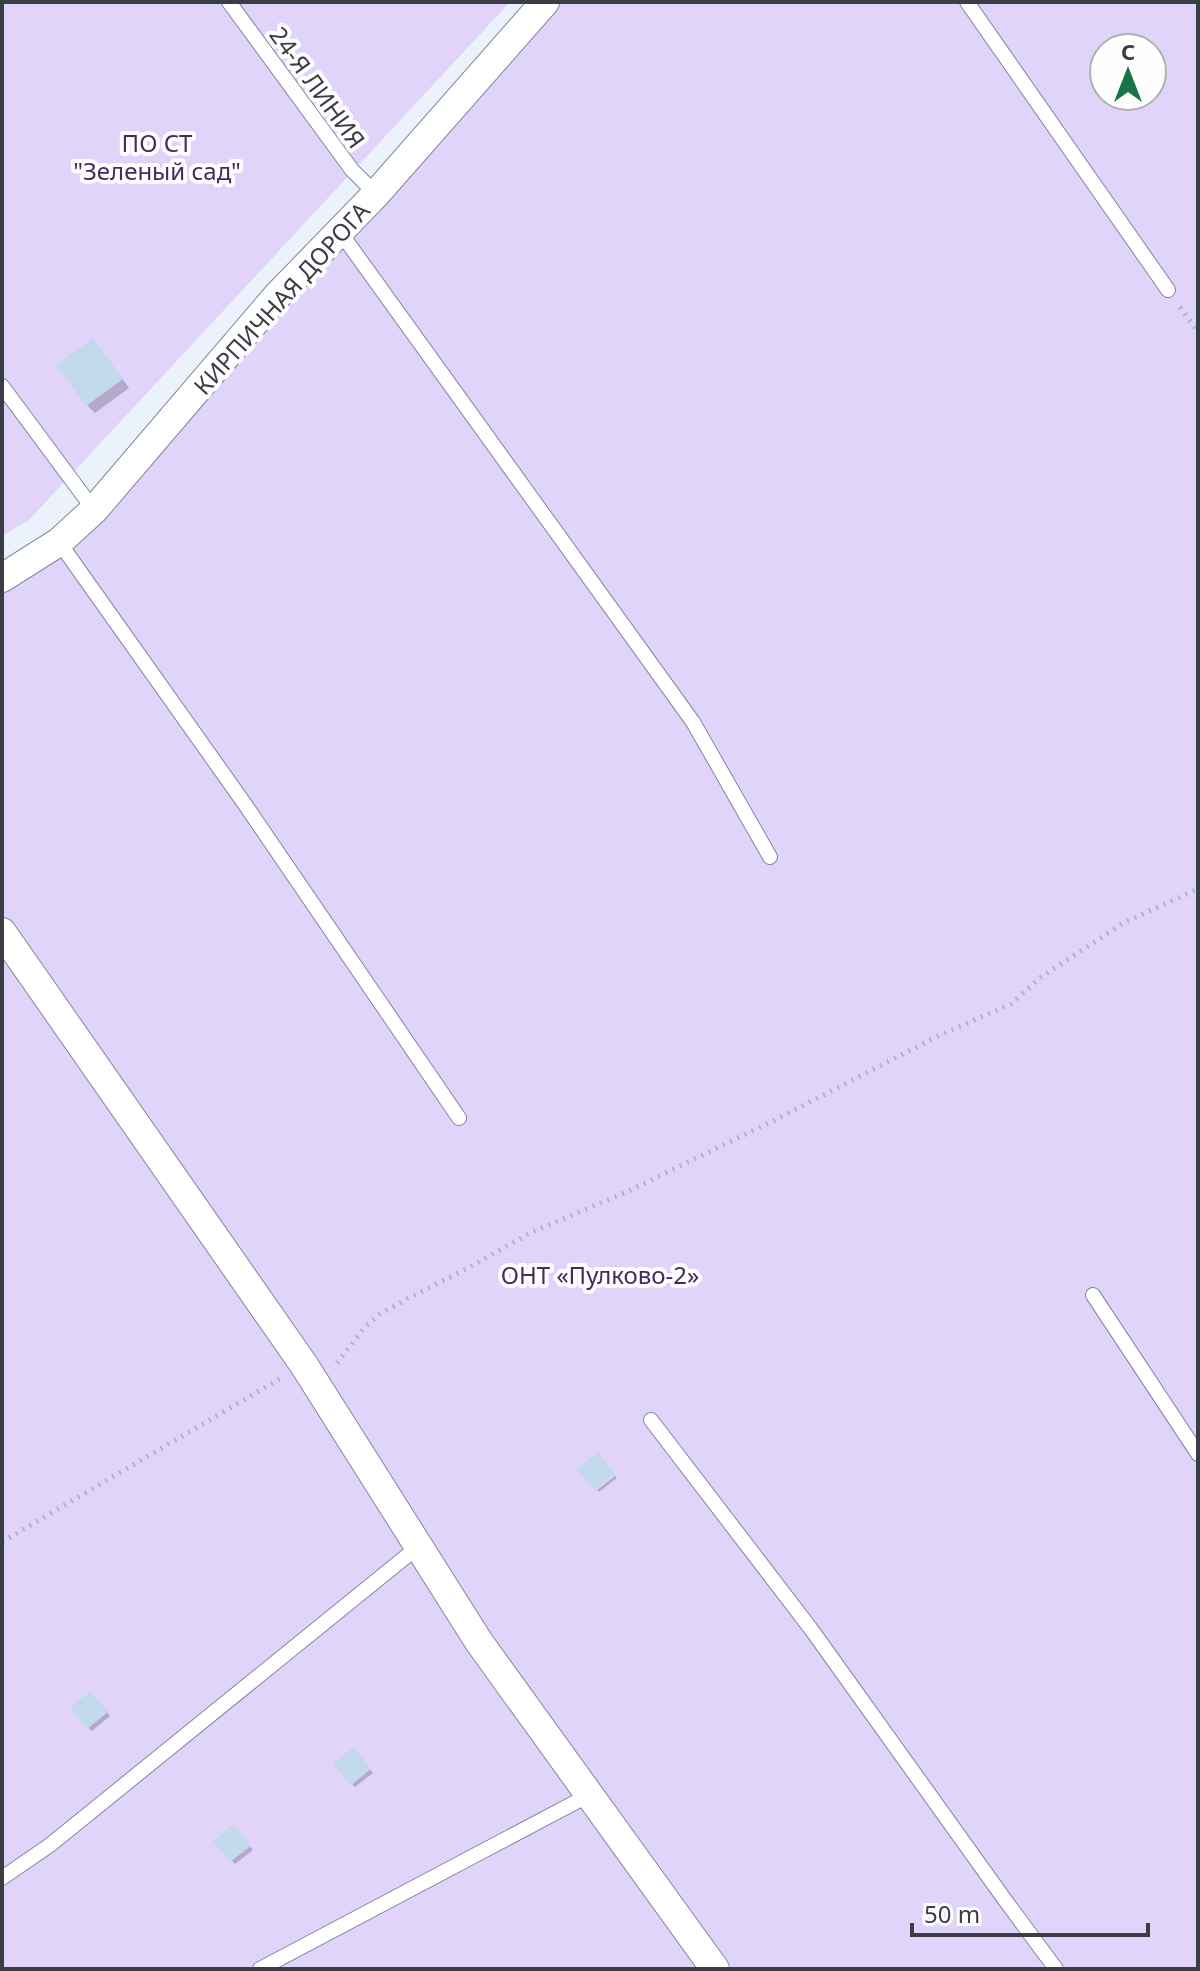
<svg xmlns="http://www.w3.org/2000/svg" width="1200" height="1971" viewBox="0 0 1200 1971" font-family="'Noto Sans',sans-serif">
  <rect width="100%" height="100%" fill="#ecf2fb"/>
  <g fill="#e1d4fa" fill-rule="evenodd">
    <path d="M2 2H510L29 520 2 536Z"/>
    <path d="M545 2H1198V1969H2V578L59 542ZM1104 48H1152V96H1104Z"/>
  </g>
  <g fill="#0003">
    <path d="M100 348 129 388 95 413 87 405Z"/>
    <path d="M615 1476 617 1478 599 1492 597 1490Z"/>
    <path d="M94 1697 110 1716 92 1731 89 1728Z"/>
    <path d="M357 1753 373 1773 355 1787 352 1784Z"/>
    <path d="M237 1830 253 1850 235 1864 216 1841Z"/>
  </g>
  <g fill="#c2daeb">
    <path d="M93 338 123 379 86 406 56 365Z"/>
    <path d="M598 1452 615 1474 594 1490 577 1469Z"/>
    <path d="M91 1691 108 1712 87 1729 70 1707Z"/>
    <path d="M354 1747 371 1769 351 1785 333 1764Z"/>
    <path d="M234 1824 251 1846 230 1862 213 1841Z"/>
  </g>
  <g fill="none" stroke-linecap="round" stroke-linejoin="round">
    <defs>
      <g id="service">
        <path d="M229 2 352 170 376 194"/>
        <path d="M967 2 1168 290"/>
        <path d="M340 232 693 722 770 857"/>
        <path d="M2 386 94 510"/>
        <path d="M59 542 244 803 459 1118"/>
        <path d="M1093 1295 1198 1454"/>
        <path d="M651 1420 811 1629 1005 1900 1056 1969"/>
        <path d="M2 1878 50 1845 419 1546"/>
        <path d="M260 1969 589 1795"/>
      </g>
      <g id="minor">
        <path d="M2 578 59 542 94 510 277 296 376 194 545 2"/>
        <path d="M2 932 304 1365 479 1642 715 1969"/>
      </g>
    </defs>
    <use href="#service" stroke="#7c899d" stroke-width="16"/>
    <use href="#minor" stroke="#7c899d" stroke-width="30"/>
    <g stroke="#b1b6bf" stroke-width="5" stroke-dasharray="2 6" stroke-linecap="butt">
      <path d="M1180 307 1198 332"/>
      <path d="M337 1363 364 1328 380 1314 407 1299 468 1268 532 1232 622 1194 773 1121 938 1036 1011 1004 1041 977 1125 922 1198 889"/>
      <path d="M2 1542 281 1378"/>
    </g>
    <use href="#service" stroke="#fff" stroke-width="14"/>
    <use href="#minor" stroke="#fff" stroke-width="28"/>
  </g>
  <g text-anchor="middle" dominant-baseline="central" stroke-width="8" stroke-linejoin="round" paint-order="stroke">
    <g font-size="24" fill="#383d46" stroke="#fefefe">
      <text transform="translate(318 87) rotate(54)">24-Я ЛИНИЯ</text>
      <text transform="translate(281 298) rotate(-48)">КИРПИЧНАЯ ДОРОГА</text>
    </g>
    <g font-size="24" fill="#422d5f" stroke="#fefefe">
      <text x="157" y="142">ПО СТ<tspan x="157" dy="28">"Зеленый сад"</tspan></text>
      <text x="600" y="1274">ОНТ «Пулково-2»</text>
    </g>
  </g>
  <rect width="1200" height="1971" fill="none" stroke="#383d46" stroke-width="8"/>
  <g transform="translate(1128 72)"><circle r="38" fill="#fefefe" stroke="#afb1b4" stroke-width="2"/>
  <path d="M0-6L14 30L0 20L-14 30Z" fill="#197448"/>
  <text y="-12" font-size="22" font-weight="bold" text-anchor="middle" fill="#383d46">С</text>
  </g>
  <path d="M912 1923v12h236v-12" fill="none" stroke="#383d46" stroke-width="4"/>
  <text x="924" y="1923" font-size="24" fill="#383d46" stroke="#fefefe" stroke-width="6" paint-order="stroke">50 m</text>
</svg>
